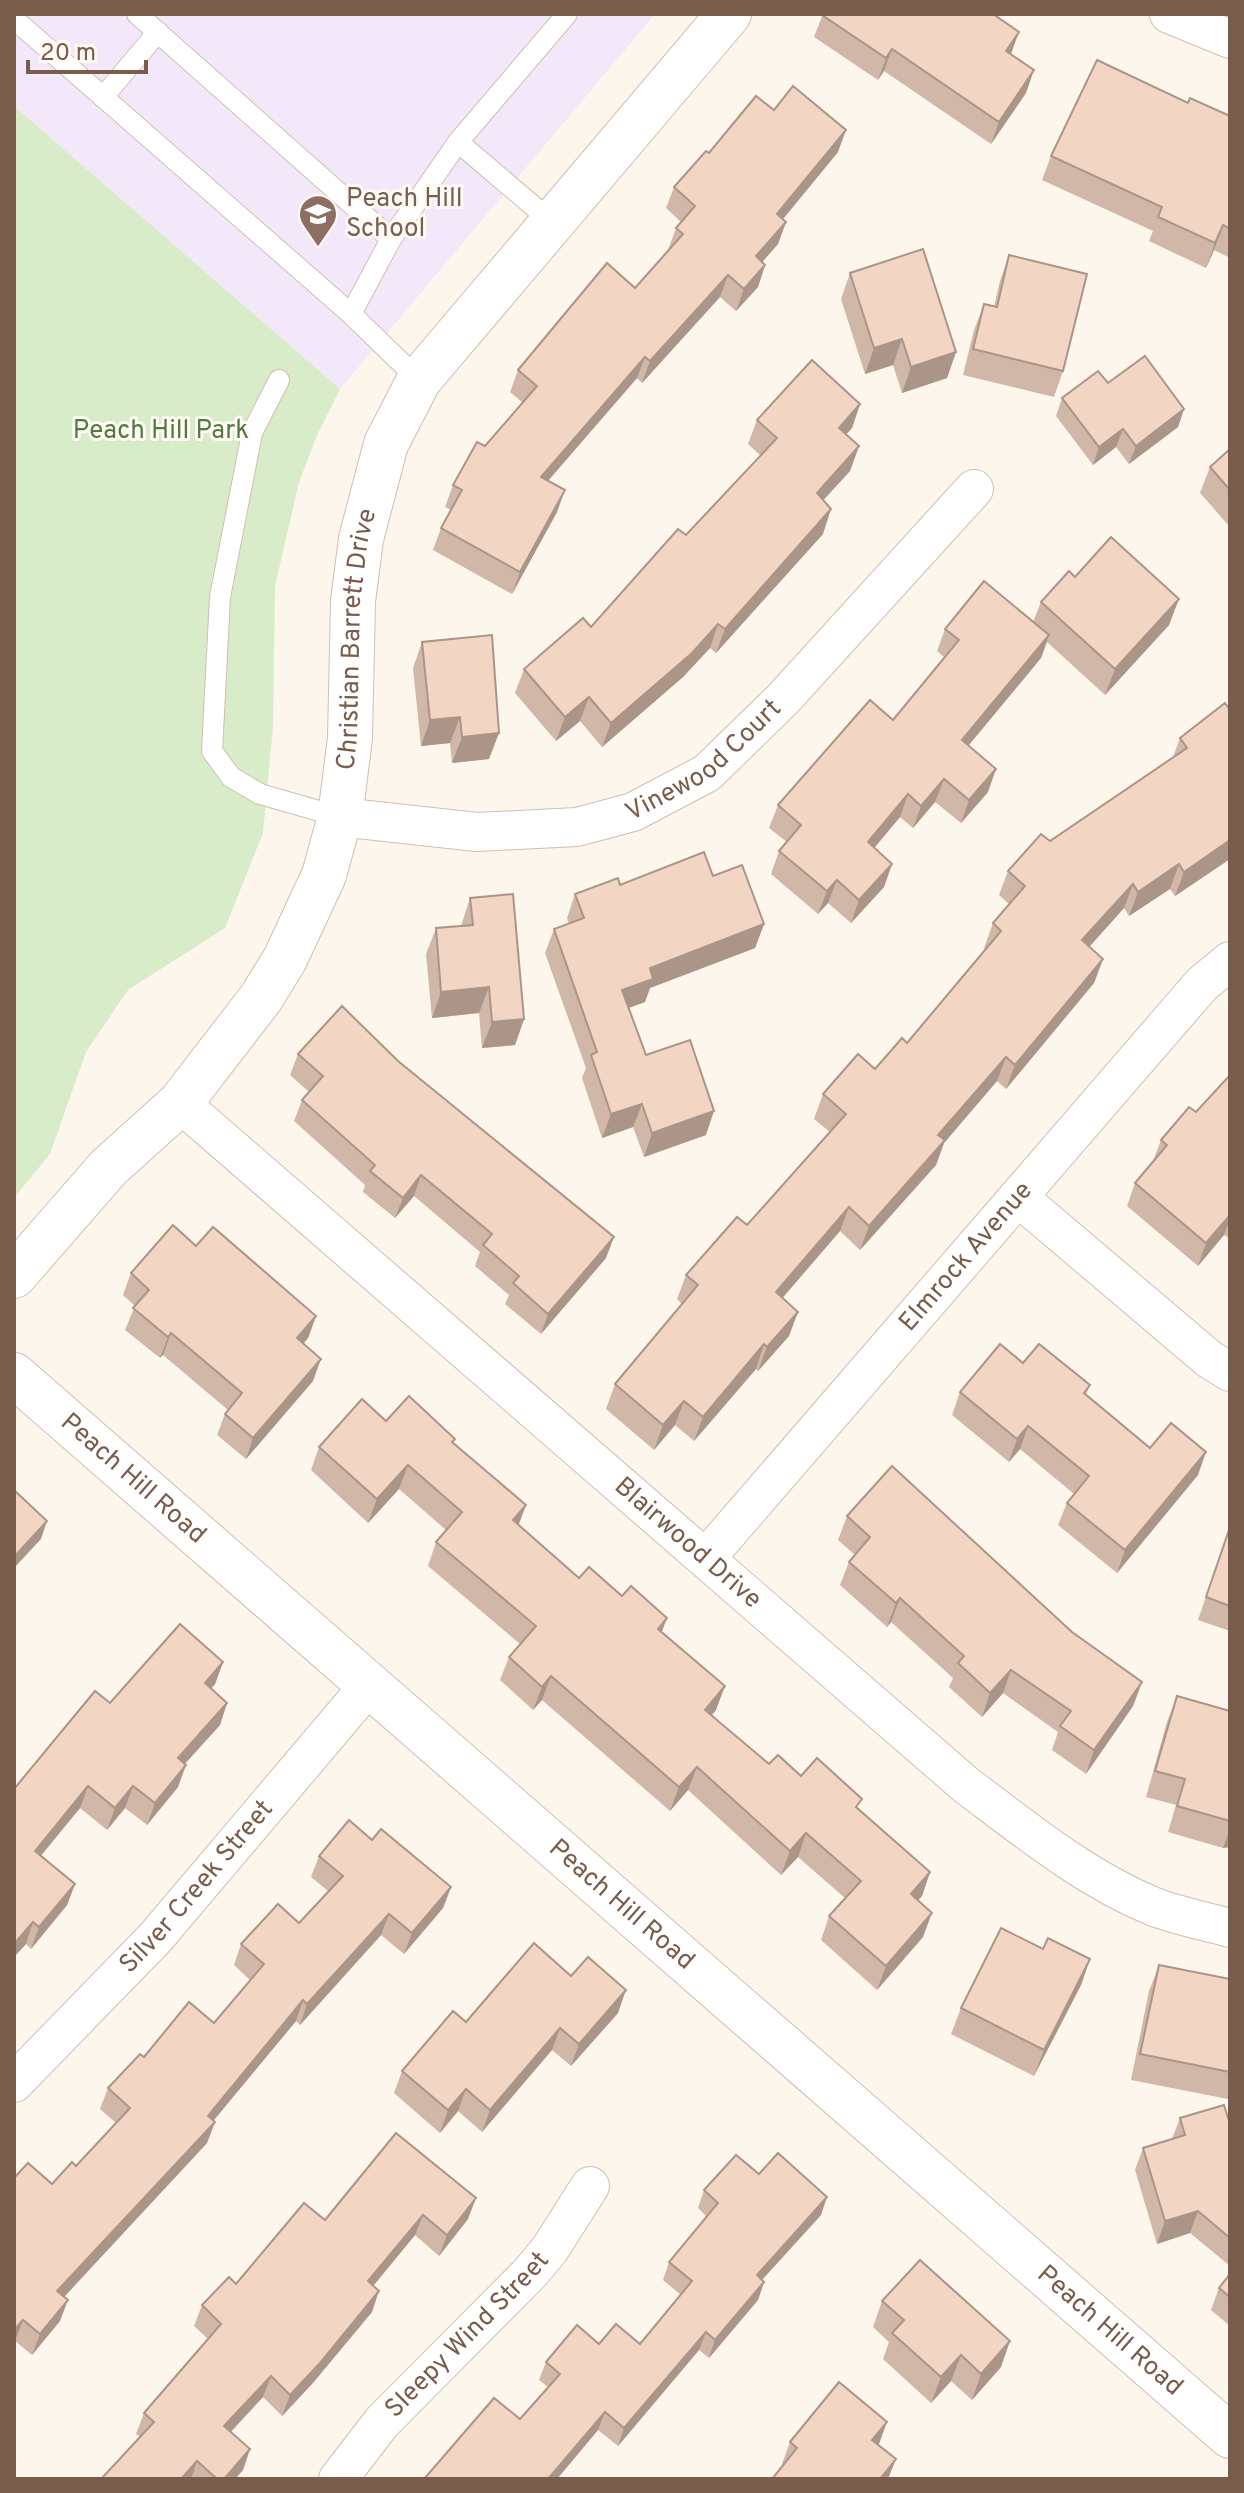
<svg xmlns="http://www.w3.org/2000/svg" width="1244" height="2493" viewBox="0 0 1244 2493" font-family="Overpass,sans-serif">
  <rect width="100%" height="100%" fill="#fdf6ec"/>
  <path fill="#f3e8fa" d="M14 14H655L340 389 14 106Z"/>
  <path fill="#d8ecc9" d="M14 106 340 389 318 433 299 482 275 586 273 728 263 833 225 928 128 990 86 1052 50 1154 14 1198Z"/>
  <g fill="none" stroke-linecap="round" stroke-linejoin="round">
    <defs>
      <g id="service">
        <path d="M137 14 391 239 351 314"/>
        <path d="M14 19 351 314 419 380"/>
        <path d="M103 97 158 32"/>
        <path d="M458 142 552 222"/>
        <path d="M391 239 458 142 567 14"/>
        <path d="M279 380 252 433 220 597 212 751 231 777 260 794 340 817"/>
      </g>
      <g id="minor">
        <path d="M1169 14 1230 39"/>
        <path id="s1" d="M340 817 477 832 577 827 633 812 707 773 783 699 974 489"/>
        <path id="s2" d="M180 1103 966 1785C1026 1830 1083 1877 1152 1906 1177 1916 1205 1921 1230 1928"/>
        <path d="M1018 1197 1209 1359 1230 1372"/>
        <path id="s3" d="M706 1558 1202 984 1230 961"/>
        <path id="s4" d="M14 2083 156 1937 371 1683"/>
        <path id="s5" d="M338 2479 382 2422 530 2273 550 2249 590 2186"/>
      </g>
      <g id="tertiary">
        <path id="s6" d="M14 1276 108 1168 180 1103 261 998 285 959 324 875 340 817 350 738 353 601 361 539 386 444 419 380 729 14"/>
        <path id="s7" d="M14 1375 1230 2436"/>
      </g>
    </defs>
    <use href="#service" stroke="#d1beb0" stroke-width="22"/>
    <use href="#minor" stroke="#d1beb0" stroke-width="40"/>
    <use href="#tertiary" stroke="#d1beb0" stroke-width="46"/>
    <use href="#service" stroke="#fff" stroke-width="20"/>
    <use href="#minor" stroke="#fff" stroke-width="38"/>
    <use href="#tertiary" stroke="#fff" stroke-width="44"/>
  </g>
  <g fill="#d1b7a8">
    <path d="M823 14 1011 54 1026 93 991 144 884 71 878 80 814 37Z"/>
    <path d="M1188 103 1230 116V258L1214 250 1206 268 1149 241 1153 231 1042 180 1051 156Z"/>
    <path d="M774 110 838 152 783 219 786 222 778 244 762 262 765 265 758 287 736 311 720 297 642 383 637 378 548 481 557 512 512 594 433 550 441 528 451 510 445 507 453 485 523 403 510 392 518 370 635 288 668 250 676 228 681 222 666 208 674 187 709 153Z"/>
    <path d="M1009 255 1063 371 1054 397 963 375 974 330 984 304 994 307 1000 281Z"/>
    <path d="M850 273 956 352 947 378 902 393 893 365 865 374 841 299Z"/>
    <path d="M1108 383 1184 409 1178 427 1129 464 1116 447 1093 465 1056 416 1062 398Z"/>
    <path d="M860 404 852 428 846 434 859 446 850 471 823 500V534L716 653 710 648 683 677 602 747 580 721 556 741 515 693 524 669 591 627 686 535 761 456 748 444 757 420Z"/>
    <path d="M1230 449V527L1200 493 1210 467Z"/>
    <path d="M1075 577 1169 625 1105 695 1047 642 1041 658 968 746 988 792 961 823 935 802 913 828 900 817 874 848 892 864 884 887 851 923 828 903 818 914 771 874 779 851 787 842 769 828 778 805 893 720 944 657 937 651 945 629 1033 622 1041 602Z"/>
    <path d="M422 642 489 759 452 763 450 743 421 746 413 668Z"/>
    <path d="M1225 703 1230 859 1175 896 1170 889 1129 916 1124 908 1089 947 1103 959 1094 983 1006 1089 997 1081 944 1143 936 1165 860 1250 840 1231 782 1298 789 1336 758 1371 756 1369 694 1441 675 1425 654 1450 606 1409 615 1384 682 1304 677 1299 686 1275 747 1225 830 1132 814 1119 823 1094 875 1069 907 1043 985 949 984 948 993 923 1009 904 999 895 1008 871 1173 757 1180 738Z"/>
    <path d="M713 876 764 924 755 948 650 988 645 1002 629 1008 646 1055 706 1135 644 1157 633 1127 602 1138 582 1078 586 1068 545 953 554 929 569 924 567 918 575 894 620 885Z"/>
    <path d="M470 898 524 1019 515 1045 482 1048 479 1013 432 1018 426 954 436 928 461 926Z"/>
    <path d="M298 1054 398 1061 606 1258 541 1334 505 1304 509 1295 475 1266 480 1252 414 1196 395 1218 363 1192 365 1185 294 1121 302 1100 309 1092 290 1075Z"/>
    <path d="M1230 1075V1239L1224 1235 1198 1266 1127 1206 1135 1183 1153 1161 1161 1140 1196 1112Z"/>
    <path d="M196 1246 316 1316 308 1338 303 1344 313 1381 246 1459 217 1435 225 1414 228 1410 163 1355 160 1358 125 1330 135 1306 123 1295 131 1273Z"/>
    <path d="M1023 1363 1090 1385 1086 1395 1150 1448 1198 1475 1117 1573 1058 1525 1067 1503 1074 1494 1020 1449 1009 1462 952 1415 960 1392Z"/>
    <path d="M386 1421 455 1439 453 1443 526 1505 518 1525 579 1578 662 1632 716 1710 712 1715 769 1764 801 1776 859 1809 930 1872 922 1896 918 1900 923 1937 877 1990 821 1940 829 1916 845 1898 798 1857 781 1875 688 1790 670 1811 542 1700 533 1710 500 1680 509 1657 520 1644 428 1566 436 1542 446 1530 399 1489 368 1523 311 1470 319 1447Z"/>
    <path d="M847 1516 1072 1632 1142 1682 1133 1706 1086 1774 1052 1750 1058 1732 1003 1693 982 1717 949 1687 953 1678 891 1622 887 1627 840 1585 849 1562 855 1555 838 1540Z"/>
    <path d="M1230 1526V1631L1198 1620Z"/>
    <path d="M223 1662 215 1684 211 1689 227 1703 220 1725 185 1764 178 1787 147 1825 125 1808 107 1830 80 1808 41 1856 75 1884 67 1905 31 1949 26 1944 14 1957V1789L110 1703Z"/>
    <path d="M1177 1696 1230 1711V1847L1223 1848 1168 1832 1176 1805 1146 1797 1167 1722Z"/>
    <path d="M372 1840 451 1887 443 1908 404 1954 381 1935 300 2025 296 2021 213 2121 215 2122 207 2143 64 2297 60 2321 32 2355 15 2341 52 2184 76 2166 116 2123 100 2109 108 2088 144 2057 214 2023 250 1980 234 1965 241 1944 299 1923 328 1891 311 1877 319 1856Z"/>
    <path d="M1043 1949 1090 1959 1081 1985 1034 2076 951 2034 961 2008Z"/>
    <path d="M1159 1965 1230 1979V2095L1228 2099 1131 2080 1149 1991Z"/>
    <path d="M571 1976 618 2013 571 2066 552 2050 482 2132 458 2111 440 2133 394 2093 402 2071 466 2022Z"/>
    <path d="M1180 2118 1230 2124V2266L1190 2233 1157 2244 1135 2170 1143 2148 1172 2139Z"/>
    <path d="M396 2133 468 2219 439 2256 415 2235 373 2286 372 2312 312 2384 282 2416 263 2397 231 2432 250 2449 243 2470 235 2479H101L140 2437 136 2434 144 2413 208 2339 194 2326 202 2305 236 2284 325 2220Z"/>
    <path d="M759 2174 821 2215 762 2280 764 2282 758 2300 709 2358 699 2350 618 2446 598 2430 557 2479H424L520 2419 548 2387 539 2380 546 2362 599 2344H640L681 2295 663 2280 669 2262 707 2217 698 2208 704 2190Z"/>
    <path d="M1230 2274V2326L1211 2310 1219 2288Z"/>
    <path d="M882 2301 1001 2367 972 2400 951 2381 931 2403 883 2359 889 2342 873 2327Z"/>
    <path d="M790 2442 878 2445 783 2465 782 2464Z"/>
  </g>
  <g fill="#aa9588">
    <path d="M1019 32 1011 54 998 73 1006 51Z"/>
    <path d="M892 49 884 71 878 80 886 58Z"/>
    <path d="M1034 70 1026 93 991 144 999 122Z"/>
    <path d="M846 130 838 152 769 236 777 214Z"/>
    <path d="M786 222 778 244 748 278 756 256Z"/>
    <path d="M1223 225 1214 250 1206 268 1215 243Z"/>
    <path d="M765 265 758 287 736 311 744 289Z"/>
    <path d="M728 275 720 297 642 383 650 361Z"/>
    <path d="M902 339 893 365 865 374 874 348Z"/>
    <path d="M956 352 947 378 902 393 911 367Z"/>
    <path d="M645 357 637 378 533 498 541 477Z"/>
    <path d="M860 404 852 428 830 452 839 428Z"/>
    <path d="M1184 409 1178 427 1129 464 1136 446Z"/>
    <path d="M1123 429 1116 447 1093 465 1099 447Z"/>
    <path d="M859 446 850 471 808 517 817 493Z"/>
    <path d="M565 490 557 512 512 594 520 572Z"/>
    <path d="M831 509 823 534 716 653 725 629Z"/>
    <path d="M1179 599 1169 625 1105 695 1115 669Z"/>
    <path d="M718 624 710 648 683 677 602 747 611 723Z"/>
    <path d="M1049 635 1041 658 954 763 962 740Z"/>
    <path d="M589 697 580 721 556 741 565 717Z"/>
    <path d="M460 717 450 743 421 746 430 720Z"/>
    <path d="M499 733 489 759 452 763 462 737Z"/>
    <path d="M996 769 988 792 961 823 969 800Z"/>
    <path d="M944 779 935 802 913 828 921 806Z"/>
    <path d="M908 794 900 817 860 865 868 842Z"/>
    <path d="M1230 840V859L1175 896 1184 872Z"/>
    <path d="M892 864 884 887 851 923 859 900Z"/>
    <path d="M1179 864 1170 889 1129 916 1138 892Z"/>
    <path d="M837 880 828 903 818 914 827 891Z"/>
    <path d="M1133 884 1124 908 1073 965 1082 940Z"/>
    <path d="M764 924 755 948 650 988 645 1002 614 1013 622 990 650 968Z"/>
    <path d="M1103 959 1094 983 1006 1089 1015 1065Z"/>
    <path d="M489 987 479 1013 432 1018 441 992Z"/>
    <path d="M524 1019 515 1045 482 1048 492 1022Z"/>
    <path d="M1006 1057 997 1081 944 1143 936 1165 860 1250 869 1226 938 1135Z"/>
    <path d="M642 1104 633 1127 602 1138 611 1114Z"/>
    <path d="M714 1111 706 1135 644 1157 652 1133Z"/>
    <path d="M421 1175 414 1196 395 1218 403 1198Z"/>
    <path d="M849 1207 840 1231 767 1316 776 1292Z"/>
    <path d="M1230 1215V1219L1224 1235 1198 1266 1206 1243Z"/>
    <path d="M614 1237 606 1258 541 1334 548 1314Z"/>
    <path d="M798 1312 789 1336 758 1371 767 1347Z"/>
    <path d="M316 1316 308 1338 289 1360 297 1338Z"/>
    <path d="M171 1333 163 1355 160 1358 168 1337Z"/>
    <path d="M764 1344 756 1369 694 1441 703 1417Z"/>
    <path d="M321 1359 313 1381 246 1459 253 1438Z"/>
    <path d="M684 1401 675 1425 654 1450 663 1425Z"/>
    <path d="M1028 1426 1020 1449 1009 1462 1017 1439Z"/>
    <path d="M1206 1452 1198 1475 1117 1573 1125 1550Z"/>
    <path d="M408 1465 399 1489 368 1523 377 1499Z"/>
    <path d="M526 1505 517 1529 513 1520Z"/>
    <path d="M47 1521 41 1539 14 1568V1557Z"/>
    <path d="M900 1598 891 1622 887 1627 896 1603Z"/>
    <path d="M667 1618 658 1642V1629Z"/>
    <path d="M223 1662 215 1684 197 1704 205 1683Z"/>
    <path d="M1011 1670 1003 1693 982 1717 990 1693Z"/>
    <path d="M551 1676 542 1700 533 1710 542 1687Z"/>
    <path d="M1142 1682 1133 1706 1086 1774 1094 1750Z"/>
    <path d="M725 1686 716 1710 696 1733 705 1710Z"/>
    <path d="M227 1703 220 1725 170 1780 178 1758Z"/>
    <path d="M186 1765 178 1787 147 1825 155 1803Z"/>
    <path d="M697 1767 688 1790 670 1811 679 1787Z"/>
    <path d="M88 1786 80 1808 27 1872 35 1851Z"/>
    <path d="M133 1786 125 1808 107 1830 115 1808Z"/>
    <path d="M1230 1829V1847L1223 1848Z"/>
    <path d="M806 1833 798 1857 781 1875 790 1851Z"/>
    <path d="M930 1872 922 1896 902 1918 911 1894Z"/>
    <path d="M75 1884 67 1905 31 1949 39 1927Z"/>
    <path d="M451 1887 443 1908 404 1954 412 1933Z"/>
    <path d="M932 1913 923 1937 877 1990 886 1966Z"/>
    <path d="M389 1914 381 1935 300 2025 307 2004Z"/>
    <path d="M33 1922 26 1944 14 1957V1944Z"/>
    <path d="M1090 1959 1081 1985 1034 2076 1044 2050Z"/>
    <path d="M626 1990 618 2013 571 2066 579 2044Z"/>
    <path d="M303 2000 296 2021 200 2137 208 2116Z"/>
    <path d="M560 2028 552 2050 482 2132 490 2110Z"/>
    <path d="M466 2089 458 2111 440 2133 448 2110Z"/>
    <path d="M215 2122 207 2143 50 2312 57 2291Z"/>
    <path d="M827 2197 821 2215 750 2293 757 2275Z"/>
    <path d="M476 2198 468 2219 439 2256 447 2235Z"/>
    <path d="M1198 2211 1190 2233 1157 2244 1165 2221Z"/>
    <path d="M423 2215 415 2235 360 2302 368 2281Z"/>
    <path d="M764 2282 758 2300 709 2358 715 2340Z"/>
    <path d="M379 2291 372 2312 312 2384 282 2416 290 2395Z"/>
    <path d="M68 2300 60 2321 32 2355 40 2334Z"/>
    <path d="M23 2320 15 2341 14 2342V2330Z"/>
    <path d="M706 2332 699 2350 618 2446 624 2428Z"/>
    <path d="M1010 2341 1001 2367 972 2400 981 2374Z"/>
    <path d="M961 2355 951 2381 931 2403 941 2377Z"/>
    <path d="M271 2376 263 2397 216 2447 224 2426Z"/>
    <path d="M605 2412 598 2430 557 2479H548Z"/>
    <path d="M887 2422 879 2444 864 2462 872 2440Z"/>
    <path d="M250 2449 243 2470 235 2479H224Z"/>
    <path d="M896 2459 888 2479H880Z"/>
    <path d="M197 2461 191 2479H181Z"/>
  </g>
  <g fill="#f3d5c3" stroke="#aa9588" stroke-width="2">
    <path d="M823 14H993L1019 32 1006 51 1034 70 999 122 892 49 886 58 822 15Z"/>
    <path d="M1097 60 1188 103 1190 98 1230 116V229L1223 225 1215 243 1158 217 1162 207 1051 156Z"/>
    <path d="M793 86 846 130 777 214 786 222 756 256 765 265 744 289 728 275 650 361 645 357 541 477 565 490 520 572 441 528 462 490 453 485 477 442 485 446 537 386 518 370 607 263 635 288 683 234 676 228 695 206 674 187 706 151 709 153 756 96 774 110Z"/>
    <path d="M923 249 956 352 911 367 902 339 874 348 850 273Z"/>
    <path d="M1009 255 1087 274 1063 371 973 349 984 304 997 307Z"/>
    <path d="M1145 356 1184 409 1136 446 1123 429 1099 447 1062 398 1098 371 1108 383Z"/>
    <path d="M812 360 860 404 839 428 859 446 817 493 831 509 725 629 718 624 692 653 611 723 589 697 565 717 524 669 583 618 591 627 678 529 686 535 777 438 757 420Z"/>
    <path d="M1230 449V490L1210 467Z"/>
    <path d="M1111 537 1179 599 1115 669 1041 602 1069 571 1075 577Z"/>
    <path d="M984 581 1049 635 962 740 996 769 969 800 944 779 921 806 908 794 868 842 892 864 859 900 837 880 827 891 779 851 801 825 778 805 870 700 893 720 959 640 945 629Z"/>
    <path d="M492 635 499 733 462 737 460 717 430 720 422 642Z"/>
    <path d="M1225 703 1230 710V840L1184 872 1179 864 1138 892 1133 884 1082 940 1103 959 1015 1065 1006 1057 938 1135 945 1140 869 1226 849 1207 776 1292 798 1312 767 1347 764 1344 703 1417 684 1401 663 1425 615 1384 698 1285 686 1275 737 1217 747 1225 846 1114 823 1094 858 1054 875 1069 902 1038 907 1043 1001 931 993 923 1025 886 1008 871 1041 834 1050 841 1187 748 1180 738Z"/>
    <path d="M704 852 713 876 742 865 764 924 650 968 653 979 622 990 646 1055 690 1040 714 1111 652 1133 642 1104 611 1114 591 1055 597 1052 554 929 584 918 575 894 618 878 620 885Z"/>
    <path d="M513 894 524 1019 492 1022 489 987 441 992 436 928 473 925 470 898Z"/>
    <path d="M342 1006 398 1061 614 1237 548 1314 513 1283 519 1276 483 1245 492 1234 421 1175 403 1198 370 1171 375 1165 302 1100 323 1076 298 1054Z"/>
    <path d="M1230 1075V1215L1206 1243 1135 1183 1167 1145 1161 1140 1189 1107 1196 1112Z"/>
    <path d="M173 1225 196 1246 213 1227 316 1316 297 1338 321 1359 253 1438 225 1414 242 1393 171 1333 168 1337 133 1308 149 1290 131 1273Z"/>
    <path d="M1000 1344 1023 1363 1039 1344 1090 1385 1084 1393 1150 1448 1171 1423 1206 1452 1125 1550 1067 1503 1089 1476 1028 1426 1017 1439 960 1392Z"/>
    <path d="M409 1396 455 1439 452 1442 526 1505 513 1520 579 1578 589 1567 622 1596 631 1586 667 1618 658 1629 725 1686 705 1710 769 1764 778 1755 801 1776 817 1758 862 1799 856 1807 930 1872 911 1894 932 1913 886 1966 829 1916 861 1881 806 1833 790 1851 697 1767 679 1787 551 1676 542 1687 509 1657 536 1626 436 1542 462 1512 408 1465 377 1499 319 1447 362 1399 386 1421Z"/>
    <path d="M892 1466 1072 1632 1142 1682 1094 1750 1060 1726 1071 1711 1011 1670 990 1693 958 1663 964 1656 900 1598 896 1603 849 1562 870 1537 847 1516Z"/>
    <path d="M14 1490 47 1521 14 1557Z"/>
    <path d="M1230 1527V1606L1206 1597Z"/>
    <path d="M180 1624 223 1662 205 1683 227 1703 178 1758 186 1765 155 1803 133 1786 115 1808 88 1786 35 1851 75 1884 39 1927 33 1922 14 1944V1789L95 1691 110 1703Z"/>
    <path d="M1177 1696 1230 1711V1821L1177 1806 1185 1779 1155 1771Z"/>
    <path d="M349 1820 372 1840 381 1829 451 1887 412 1933 389 1914 307 2004 303 2000 208 2116 215 2122 57 2291 68 2300 40 2334 23 2320 14 2330V2178L28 2163 52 2184 72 2162 76 2166 130 2108 108 2088 140 2054 144 2057 189 2002 214 2023 264 1964 241 1944 278 1904 299 1923 343 1876 319 1856Z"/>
    <path d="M1001 1928 1043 1949 1048 1938 1090 1959 1044 2050 961 2008Z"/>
    <path d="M534 1943 571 1976 588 1957 626 1990 579 2044 560 2028 490 2110 466 2089 448 2110 402 2071 453 2011 466 2022Z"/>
    <path d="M1159 1965 1230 1979V2072L1140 2054Z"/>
    <path d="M1224 2105 1230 2124V2238L1198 2211 1165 2221 1143 2148 1185 2135 1180 2118Z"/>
    <path d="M396 2133 476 2198 447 2235 423 2215 368 2281 379 2291 320 2363 290 2395 271 2376 224 2426 250 2449 224 2479H217L197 2461 181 2479H101L154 2422 144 2413 221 2324 202 2305 229 2277 236 2284 304 2203 325 2220Z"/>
    <path d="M778 2153 827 2197 757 2275 764 2282 715 2340 706 2332 624 2428 605 2412 548 2479H424L494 2398 520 2419 560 2374 546 2362 577 2325 599 2344 616 2324 640 2344 692 2281 669 2262 718 2203 704 2190 736 2155 759 2174Z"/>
    <path d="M920 2260 1010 2341 981 2374 961 2355 941 2377 892 2333 904 2320 882 2301Z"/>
    <path d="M1230 2274V2297L1219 2288Z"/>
    <path d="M839 2382 887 2422 872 2440 896 2459 880 2479H772L797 2448 790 2442Z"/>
  </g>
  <defs>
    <symbol id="school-pin" viewBox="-11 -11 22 30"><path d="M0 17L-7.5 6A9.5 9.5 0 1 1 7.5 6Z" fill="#8d6e63" stroke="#fffaf3"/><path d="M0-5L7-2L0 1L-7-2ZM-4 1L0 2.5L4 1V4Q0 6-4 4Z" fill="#fff"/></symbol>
  </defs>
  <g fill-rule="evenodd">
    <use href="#school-pin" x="296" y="192" width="44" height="60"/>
  </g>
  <g text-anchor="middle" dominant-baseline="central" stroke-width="6" stroke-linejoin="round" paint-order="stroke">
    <g font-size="26" fill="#785e54" stroke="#fffaf3" text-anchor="start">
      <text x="346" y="199">Peach Hill<tspan x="346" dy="30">School</tspan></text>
    </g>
    <g font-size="26" fill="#537a41" stroke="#fffaf3">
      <text x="161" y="431">Peach Hill Park</text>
    </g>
    <g font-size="26" fill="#7a5c4d" stroke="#fffaf3">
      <text stroke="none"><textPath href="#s6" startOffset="750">Christian Barrett Drive</textPath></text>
      <text stroke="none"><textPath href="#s1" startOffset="384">Vinewood Court</textPath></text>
      <text stroke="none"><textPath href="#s3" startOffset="398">Elmrock Avenue</textPath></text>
      <text stroke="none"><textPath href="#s7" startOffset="158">Peach Hill Road</textPath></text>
      <text stroke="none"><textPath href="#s2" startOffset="672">Blairwood Drive</textPath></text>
      <text stroke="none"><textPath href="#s4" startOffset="268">Silver Creek Street</textPath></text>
      <text stroke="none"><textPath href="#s7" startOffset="806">Peach Hill Road</textPath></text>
      <text stroke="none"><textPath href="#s7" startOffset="1454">Peach Hill Road</textPath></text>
      <text stroke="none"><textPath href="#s5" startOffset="194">Sleepy Wind Street</textPath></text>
    </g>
  </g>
  <rect width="1244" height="2493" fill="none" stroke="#7a5c4d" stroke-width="32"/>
  <path d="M28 60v12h118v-12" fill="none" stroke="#7a5c4d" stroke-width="4"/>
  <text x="40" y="60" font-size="24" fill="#7a5c4d" stroke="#fffaf3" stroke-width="6" paint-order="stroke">20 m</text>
</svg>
